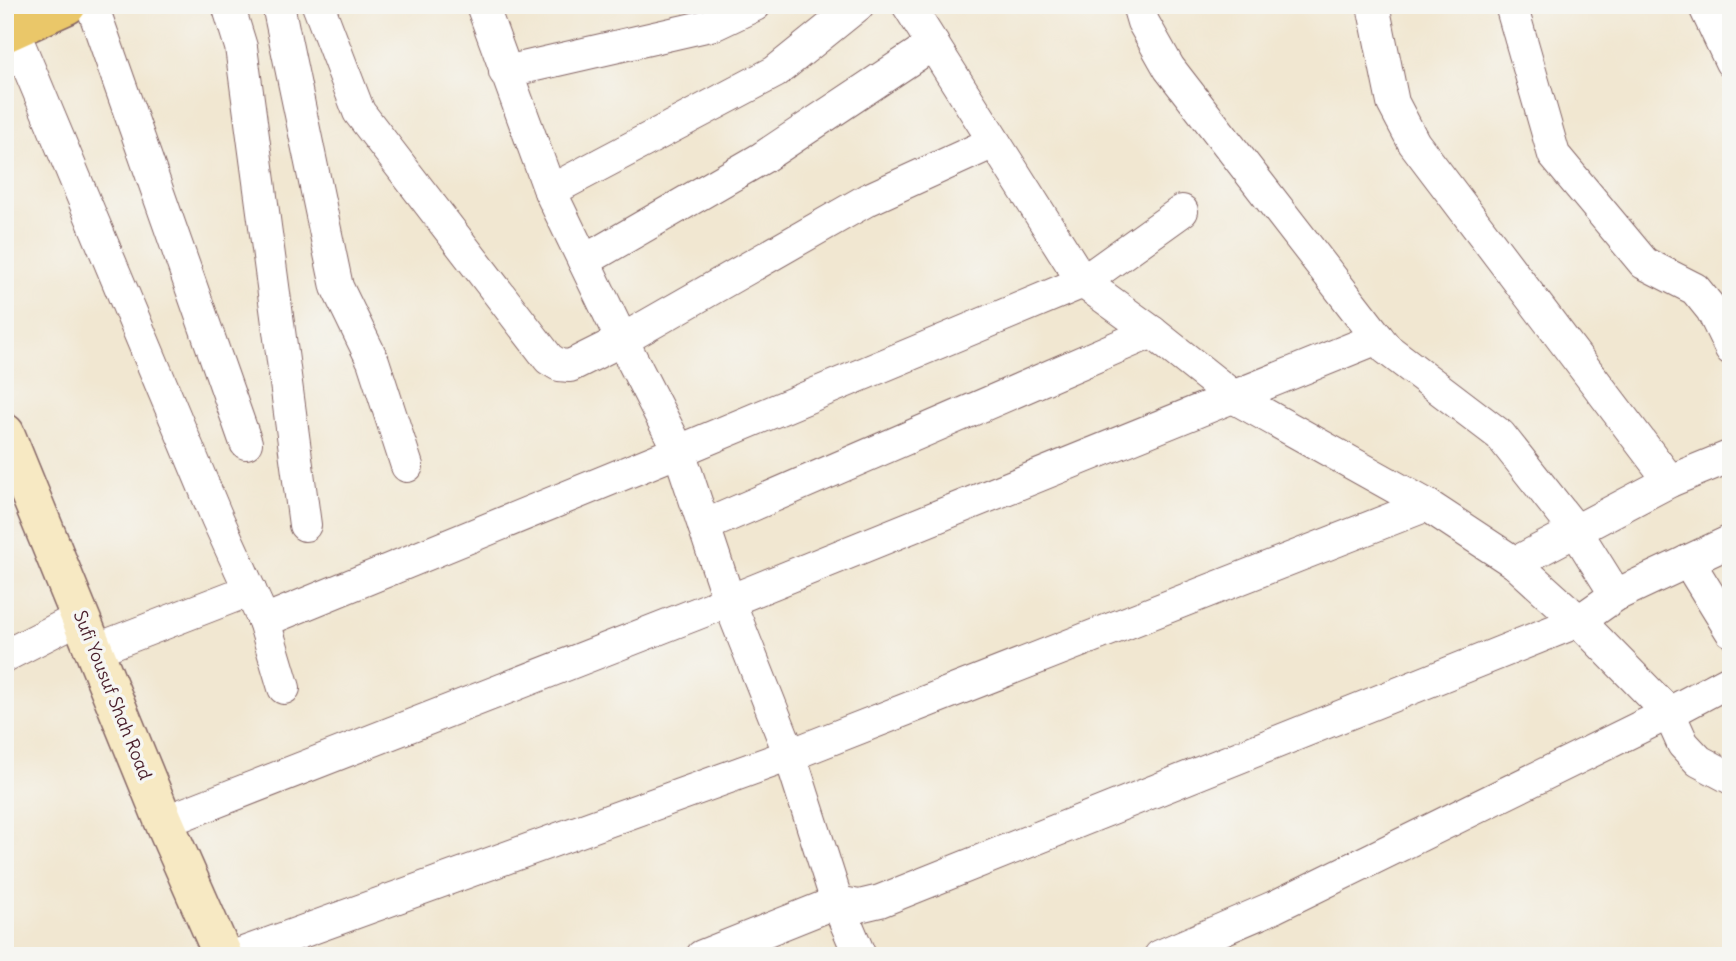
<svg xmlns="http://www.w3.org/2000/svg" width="1736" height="961" viewBox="0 0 1736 961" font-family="Delius,sans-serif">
  <rect width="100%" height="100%" fill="#f6f6f2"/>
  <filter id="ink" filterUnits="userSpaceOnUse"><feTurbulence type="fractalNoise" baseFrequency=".0143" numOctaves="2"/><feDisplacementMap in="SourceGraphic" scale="14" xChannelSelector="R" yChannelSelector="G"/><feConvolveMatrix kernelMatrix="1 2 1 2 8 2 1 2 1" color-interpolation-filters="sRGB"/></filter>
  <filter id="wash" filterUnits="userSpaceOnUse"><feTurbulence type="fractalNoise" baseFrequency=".00686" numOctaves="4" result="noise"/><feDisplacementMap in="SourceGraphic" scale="28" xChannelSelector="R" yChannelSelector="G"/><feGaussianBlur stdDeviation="1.57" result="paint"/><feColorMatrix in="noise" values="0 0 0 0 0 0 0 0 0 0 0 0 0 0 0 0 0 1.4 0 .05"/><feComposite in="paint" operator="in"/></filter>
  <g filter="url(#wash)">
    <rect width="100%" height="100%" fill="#f1e7d1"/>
  </g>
  <g filter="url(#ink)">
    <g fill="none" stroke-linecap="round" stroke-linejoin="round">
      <defs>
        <g id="minor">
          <path d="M92 5 246 443"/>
          <path d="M228 5 241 47 305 525"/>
          <path d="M278 5 337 287 373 361 407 466"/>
          <path d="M318 5 359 112 549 359 559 365 570 366 622 340 867 200 994 142"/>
          <path d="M482 5 550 191 622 340 679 451 729 601 790 755 837 902 860 956"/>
          <path d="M908 5 1083 282 1152 332 1235 398 1427 505 1515 563 1579 621 1669 713 1683 744 1699 761 1731 778"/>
          <path d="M1138 5 1143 22 1169 68 1378 338 1387 349 1500 435 1576 531 1616 595"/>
          <path d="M1373 5 1393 103 1414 143 1670 481"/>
          <path d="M1511 5 1554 155 1644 263 1695 289 1712 310 1731 349"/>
          <path d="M1704 5 1731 62"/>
          <path d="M13 30 217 518 264 621 284 688"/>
          <path d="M505 72 715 24 755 5"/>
          <path d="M550 191 775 72 858 5"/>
          <path d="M584 261 762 158 933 44"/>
          <path d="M704 526 1152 332"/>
          <path d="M1688 561 1731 631"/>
          <path d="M1515 563 1670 481 1731 456"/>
          <path d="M264 621 679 451 1083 282 1182 211"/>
          <path d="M95 650 250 590"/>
          <path d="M5 656 81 617"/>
          <path d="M164 822 729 601 1378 338"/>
          <path d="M235 956 790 755 1427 505"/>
          <path d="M702 956 837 902 859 906 880 901 1579 621 1616 595 1731 541"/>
          <path d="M1160 956 1274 907 1669 713 1731 680"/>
        </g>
        <path id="secondary" d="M5 433 164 822 223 956"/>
        <path id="trunk" d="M5 33 67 5"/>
      </defs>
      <use href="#minor" stroke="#846565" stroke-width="34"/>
      <use href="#secondary" stroke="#846565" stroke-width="41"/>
      <use href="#trunk" stroke="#846565" stroke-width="41"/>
      <use href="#minor" stroke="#fff" stroke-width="32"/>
      <use href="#secondary" stroke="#f7e9c3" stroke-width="38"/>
      <use href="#trunk" stroke="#eac769" stroke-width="38"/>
    </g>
  </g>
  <g text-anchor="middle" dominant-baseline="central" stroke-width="7" stroke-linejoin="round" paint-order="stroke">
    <g font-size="18" fill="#4a1f2b" stroke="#f6f6f2">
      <text transform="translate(113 695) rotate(68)">Sufi Yousuf Shah Road</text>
    </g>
  </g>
  <rect width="1736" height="961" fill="none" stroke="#f6f6f2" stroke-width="28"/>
</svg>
